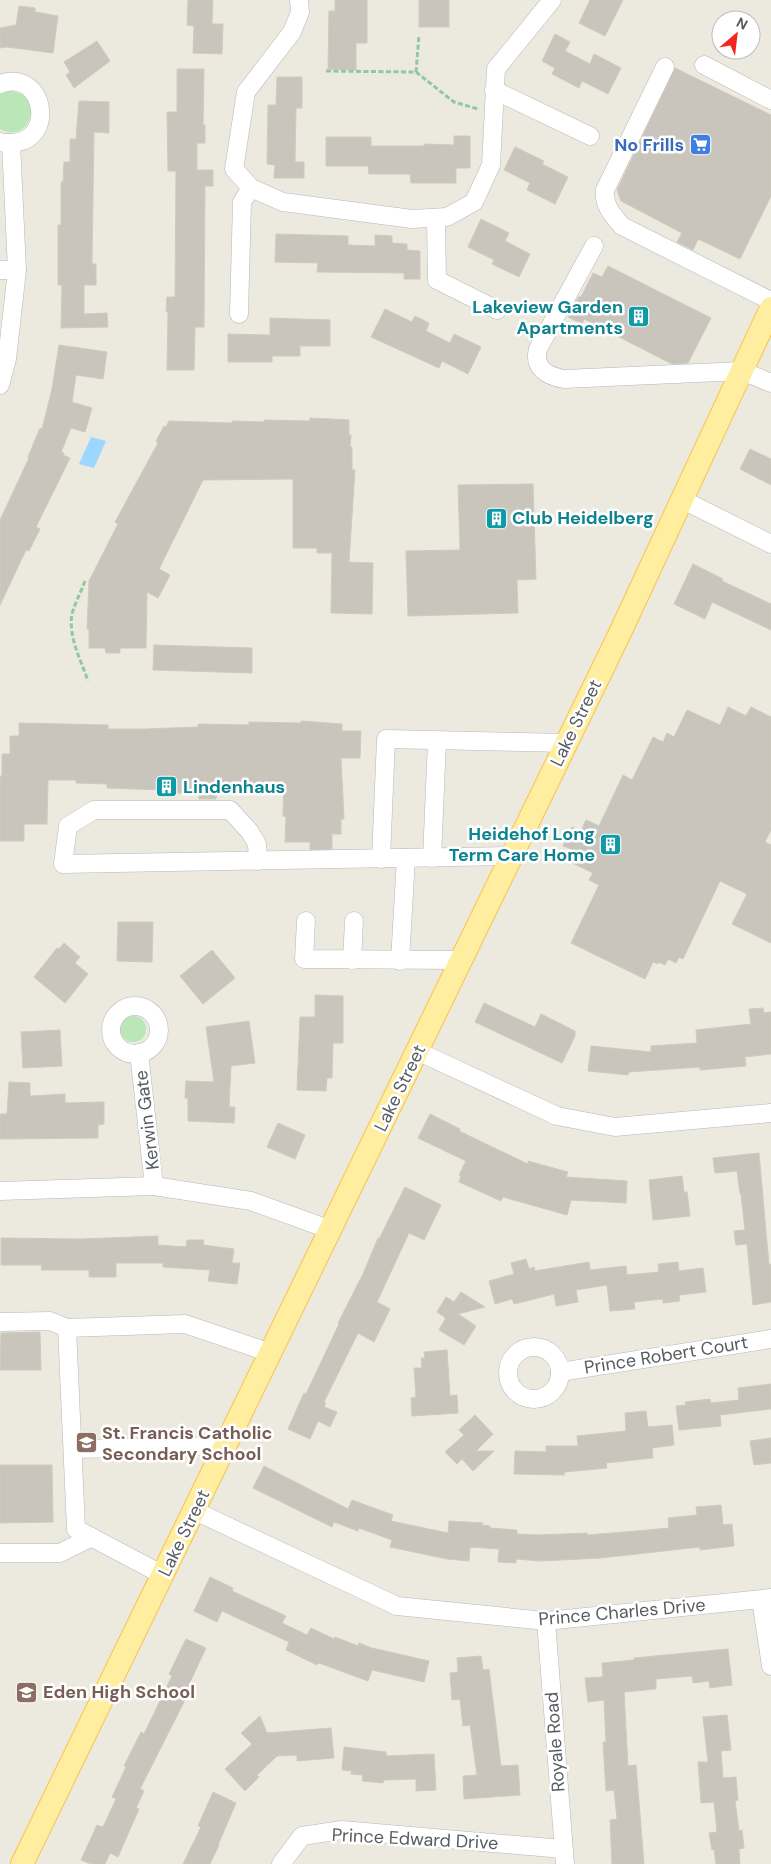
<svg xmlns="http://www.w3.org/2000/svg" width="771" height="1864" viewBox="0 0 771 1864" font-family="'DM Sans',sans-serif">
  <rect width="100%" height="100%" fill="#ece9de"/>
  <g fill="#bae6b8">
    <path d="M9 91C46 93 31 146 0 129V94Z"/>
    <circle cx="133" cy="1029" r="13"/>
  </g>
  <path fill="#9bd7ff" d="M91 437 106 441 94 468 79 464Z"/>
  <g fill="#c9c5bd" stroke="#d1cabc">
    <path d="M188 0H213L212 24H223L222 54 193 53 194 26 187 25Z"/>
    <path d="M335 0H367V43H356V70L328 69 329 11H335Z"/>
    <rect x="419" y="0" width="30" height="27"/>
    <path d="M590 0H623L605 36 579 23Z"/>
    <path d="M19 6 35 8V12L58 16 53 53 7 47 0 48V28L16 25Z"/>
    <path d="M555 34 570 42 565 51 590 64 594 54 621 68 608 94 582 81 579 88 552 74 555 68 542 61Z"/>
    <path d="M97 41 110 61 74 88 66 75 70 72 64 62Z"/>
    <path d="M675 68 771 115V196L740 259 698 239 693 250 677 242 682 233 621 201 617 190Z"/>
    <path d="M177 69H204L203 125H205V143H197V170H213V186H205L204 327H195L194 370H167L168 312H166L167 297H175L176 171H168L167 112H177Z"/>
    <path d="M277 77H302V108H296L295 162H304V178H274L275 165 267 164 268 105H276Z"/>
    <path d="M79 101 109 102V133L94 132 92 264H96V285H84V314L107 313 108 327 61 328 62 285H58V225H61V182H63L64 162H70V139H76Z"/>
    <path d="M454 136H470V168H456V183H411L410 174H369L368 166H326V137H371V146H424V144L454 145Z"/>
    <path d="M515 147 544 161 542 164 568 177 555 204 527 190 530 183 504 170Z"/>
    <path d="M481 219 509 233 505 241 530 254 519 277 492 264 494 260 468 247Z"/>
    <path d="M276 234 348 236V245L375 246V235L392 236V243L407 244V250L420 251V279H404V273L317 272 318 263 275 262Z"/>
    <path d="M608 266 711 318 688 363 672 364 584 319 582 324 568 317 579 296 581 297 593 273 602 277Z"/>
    <path d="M385 309 412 322 415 316 429 323 426 331 450 343 454 334 481 347 468 374 442 361 439 368 371 337Z"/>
    <path d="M270 318 330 320V346H300V356H272V362H228V334L270 335Z"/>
    <path d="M59 345 107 352 103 379 76 375 72 402 92 408 85 432 71 428 61 452 64 453 63 455 70 458 36 527 40 529 29 551 26 550 0 605V520L29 458 28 457 40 428 42 429 52 389Z"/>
    <path d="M310 418 349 420V435H351L350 447H352V470H355L349 562 373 563 372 614 331 613 332 553H317V548H293V479L203 480 159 569 170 575 158 598 147 592 146 648H120V653H106L105 648H89V629H87L89 581 118 524 115 522 158 443 156 441 164 426 166 427 169 421 232 423V421L264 422V420L310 421Z"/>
    <path d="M750 449 771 459V485L740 469Z"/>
    <path d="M533 484 536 579 517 580 518 613 408 616 406 551 460 550 458 485Z"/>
    <path d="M693 564 723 579 722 581 771 604V630L712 602 705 619 674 604Z"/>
    <path d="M154 645 252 648V673L153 670Z"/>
    <path d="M728 707 746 716 751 707 771 717V830L765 842 771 845V943L732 924 747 894 720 881 683 959 679 957 676 963 668 959 665 965 659 962 658 964 653 962 645 979 571 943 599 885 589 880 593 873 566 860 571 849 563 846 572 827 581 831 586 820 599 826 623 775 632 780 653 737 663 742 667 733 674 737 687 710 720 725Z"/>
    <path d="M301 721 342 724V731H361L360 758H341L344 819H341V834H332V849L310 850V842H285L286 817 283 816 284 782H256V785H226V790H217L216 799H199V793H164V790L107 788V784L76 783V780H48L47 824H24V841H0V776H2V754H10V736H19V723L108 725V729H145L198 727V724L249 725V722L301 723Z"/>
    <path d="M118 922H153L152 962 117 961Z"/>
    <path d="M64 943 80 957 75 963 88 974 65 1003 34 977 57 948 59 949Z"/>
    <path d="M212 950 235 978 203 1004 180 976Z"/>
    <path d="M315 995 343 996V1043H333L332 1078H327L326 1091 297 1090 300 1017H315Z"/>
    <path d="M484 1003 535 1027 541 1014 575 1031V1036L562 1063 475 1022Z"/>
    <path d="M763 1008 764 1013 771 1012V1054L745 1057 746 1066 700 1070V1067L629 1072 628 1075 588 1071 591 1046 651 1052V1046L697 1043 696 1030 751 1024 749 1009Z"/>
    <path d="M249 1021 255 1063 231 1066 229 1107H235L234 1123 188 1121V1098H185L186 1081 214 1082 206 1027Z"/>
    <path d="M60 1030 62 1066 23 1068 21 1032Z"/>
    <path d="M9 1082 30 1083V1096L65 1094V1103L104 1102V1124L98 1125V1138L0 1139V1114H7Z"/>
    <path d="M430 1114 460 1129 459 1131 528 1164V1161L568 1172 566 1177 627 1181 626 1203 571 1200 567 1215 503 1197 501 1201 459 1182 461 1176 459 1175 466 1161 418 1138Z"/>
    <path d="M278 1123 305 1135 295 1159 267 1147Z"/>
    <path d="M759 1153 769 1265 771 1264V1302L753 1305 747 1244 736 1245 734 1231 745 1230 741 1194H740L737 1171 715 1173 713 1158Z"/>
    <path d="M682 1176 684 1192H687L690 1216 653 1220 649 1180Z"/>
    <path d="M405 1187 441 1205 424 1240 409 1233 377 1302 390 1309 374 1342 358 1333 324 1402 326 1403 324 1407 337 1412 330 1427 318 1421 310 1439 288 1429 304 1393 306 1394 339 1324 338 1323 363 1274 378 1238 379 1239Z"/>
    <path d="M158 1236V1245L186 1247 187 1240H204L203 1245 234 1249 232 1263H240L237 1284 208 1281 210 1270 163 1267V1263H116V1277H89V1270H41L42 1265H1V1238L81 1239Z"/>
    <path d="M526 1259 529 1269 534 1267 535 1271 589 1262 590 1270 626 1266 627 1275 659 1272 658 1264 678 1262 679 1271 703 1268 706 1292 679 1295 680 1301 663 1303V1299L634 1302 635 1309 610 1311 607 1285 576 1290 578 1302 556 1306 554 1294 514 1304 512 1299 495 1304 489 1281 514 1274 511 1263Z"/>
    <path d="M461 1292 485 1307 458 1314 476 1326 464 1345 439 1330 446 1318H444L445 1317 437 1312 446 1297 454 1302Z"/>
    <path d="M40 1332 41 1370H0L1 1333Z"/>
    <path d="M447 1350 450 1396 457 1395 458 1413 412 1416 411 1398 416 1397 414 1368H422L421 1358H425L424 1352Z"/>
    <path d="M771 1384V1409L720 1415 721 1426 679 1430 676 1406 686 1405 685 1402 710 1399 711 1403 739 1400 738 1388Z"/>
    <path d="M646 1411 648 1427 672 1425 674 1445 652 1448 653 1458 606 1463 607 1468 565 1472 564 1475 514 1474 515 1451 546 1452V1446H578L577 1436 626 1431 625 1413Z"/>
    <path d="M475 1415 493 1434 476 1451H494L473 1471 462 1459 457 1464 445 1452 464 1435 459 1430Z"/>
    <path d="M771 1438V1463L754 1465 750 1441Z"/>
    <path d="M0 1465H52L53 1522 0 1523Z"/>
    <path d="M264 1466 348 1509 352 1500 393 1515 391 1521 448 1533 449 1521 483 1523 482 1525 490 1526V1528L517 1530V1534L538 1535 587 1533V1535L637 1531 669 1528 668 1518 697 1515 696 1507 721 1505 723 1525 732 1524 734 1546 700 1550V1547L601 1558 541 1561 516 1559V1563L498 1562 499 1549 470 1547 469 1561 447 1559 390 1547 392 1540 359 1528 358 1531 334 1522 332 1527 253 1488Z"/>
    <path d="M210 1577 233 1588 232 1591 286 1616 282 1623 307 1635 311 1628 334 1639 335 1637 358 1646 359 1643 372 1648 429 1661 424 1682 372 1670 368 1681 319 1663 317 1665 286 1650 289 1642 222 1611 217 1622 194 1611Z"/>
    <path d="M186 1639 206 1648 184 1695 187 1696 140 1789 144 1791 136 1808 139 1809 118 1857 110 1853 105 1864H91L81 1860 97 1825 103 1827 116 1799 112 1797 126 1767 124 1766 141 1732 144 1734 172 1676 169 1674Z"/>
    <path d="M728 1649 732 1685 710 1688 709 1681 693 1683 692 1676 656 1679V1689L624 1692 628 1766 636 1765 644 1864H612L610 1820 617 1819 614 1790 606 1791 603 1742H606L604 1700 588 1702 585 1678 603 1677 602 1663 634 1660V1658Z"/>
    <path d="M481 1656 483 1670 489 1669 501 1766 518 1765 520 1795 464 1799 463 1776 477 1775 470 1725 463 1726 460 1699 452 1700 450 1673 458 1672 457 1658Z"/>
    <path d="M727 1715 731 1750 721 1751 723 1778 736 1777 738 1800 735 1801 739 1831 742 1830 744 1848 739 1849 740 1864H716L714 1849 712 1850 709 1833 717 1832 714 1802 701 1803 698 1762H708L703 1717Z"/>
    <path d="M260 1716 267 1733 331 1728 334 1758 297 1761V1755L277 1756 257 1775 259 1777 245 1791 225 1769 252 1744 241 1733Z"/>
    <path d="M344 1747 386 1752V1756L434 1754 436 1790 416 1791V1779L384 1780 383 1783 362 1781 363 1775 351 1774 352 1771 342 1770Z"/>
    <path d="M213 1792 236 1803 218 1845H219L210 1864H183L201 1827 198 1826Z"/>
  </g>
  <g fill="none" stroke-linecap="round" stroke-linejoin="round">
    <defs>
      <g id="minor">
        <path d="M299 0 300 12 292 32 246 92 234 169 251 188 283 202 412 219 447 217 474 202 491 165 496 69 552 0"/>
        <path d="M704 65 771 100"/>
        <path d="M665 67 605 190C603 205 613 216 622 226L771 301"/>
        <path d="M0 84C47 66 60 153 0 142"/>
        <path d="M494 90 590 136"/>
        <path d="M436 218 437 280 497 310"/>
        <path d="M594 246 538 349C533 368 547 376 564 379L742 371 771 383"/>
        <path d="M0 270H17"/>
        <path d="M239 314 242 202 251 188"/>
        <path d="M0 385 7 359 17 270 11 143"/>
        <path d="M683 500 771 544"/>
        <path d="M432 858 437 741"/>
        <path d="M381 859 386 739 566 743"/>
        <path d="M258 861 257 844 250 832 230 810H94L68 826 63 864C212 862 362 860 512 856"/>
        <path d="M306 921 304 959 461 960"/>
        <path d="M352 960 354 921"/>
        <path d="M400 961 406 858"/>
        <circle cx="135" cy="1030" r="24"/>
        <path d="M417 1051 557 1116 615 1127 771 1113"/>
        <path d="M139 1053 154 1186"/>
        <path d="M0 1191 154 1186 251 1201 331 1230"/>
        <path d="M0 1322 50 1321 67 1328"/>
        <circle cx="534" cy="1373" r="26"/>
        <path d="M560 1372 771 1339"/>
        <path d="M73 1449 226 1446"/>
        <path d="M195 1511 397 1606 546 1621 771 1598"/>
        <path d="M0 1553H60L92 1537"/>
        <path d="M163 1575 76 1529 67 1328 185 1324 271 1353"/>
        <path d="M761 1600 771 1666"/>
        <path d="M546 1621 565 1864"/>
        <path d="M281 1864 302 1836 342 1830 563 1849"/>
      </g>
      <path id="major" d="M22 1864 619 635 771 308"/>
    </defs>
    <use href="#minor" stroke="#b4b7bd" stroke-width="19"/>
    <use href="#major" stroke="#f9c34a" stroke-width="24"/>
    <g stroke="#91c89f" stroke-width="3" stroke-dasharray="5 2.5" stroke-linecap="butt">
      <path d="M326 71 416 72 454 102 478 109"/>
      <path d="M416 72 419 35"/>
      <path d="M85 581C81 592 75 603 72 614 68 637 81 660 88 681"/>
    </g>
    <use href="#minor" stroke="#fff" stroke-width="18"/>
    <use href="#major" stroke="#ffeda0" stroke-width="22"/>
  </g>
  <defs>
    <symbol id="supermarket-square" viewBox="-11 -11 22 22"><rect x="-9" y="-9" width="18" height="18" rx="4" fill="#3f7fe0" stroke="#fff"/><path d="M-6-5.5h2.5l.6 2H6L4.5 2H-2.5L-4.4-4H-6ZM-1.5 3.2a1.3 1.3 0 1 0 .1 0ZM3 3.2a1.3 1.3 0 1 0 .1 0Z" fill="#fff"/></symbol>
    <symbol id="building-square" viewBox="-11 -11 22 22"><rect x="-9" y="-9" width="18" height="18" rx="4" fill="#0f9aa8" stroke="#fff"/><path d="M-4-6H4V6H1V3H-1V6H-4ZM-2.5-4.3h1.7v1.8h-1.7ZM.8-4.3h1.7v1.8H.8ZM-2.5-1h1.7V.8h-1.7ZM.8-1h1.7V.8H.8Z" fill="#fff"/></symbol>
    <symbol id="school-square" viewBox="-11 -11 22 22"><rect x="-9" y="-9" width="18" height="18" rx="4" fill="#8d6e63" stroke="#fff"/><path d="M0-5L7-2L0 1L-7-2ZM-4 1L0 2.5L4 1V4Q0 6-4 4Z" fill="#fff"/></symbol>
  </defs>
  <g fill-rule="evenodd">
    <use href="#supermarket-square" x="688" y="132" width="25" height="25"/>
    <use href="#building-square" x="626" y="304" width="25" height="25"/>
    <use href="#building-square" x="484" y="506" width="25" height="25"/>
    <use href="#building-square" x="154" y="774" width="25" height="25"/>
    <use href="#building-square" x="598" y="832" width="25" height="25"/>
    <use href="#school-square" x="74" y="1430" width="25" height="25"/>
    <use href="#school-square" x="14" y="1680" width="25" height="25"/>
  </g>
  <g text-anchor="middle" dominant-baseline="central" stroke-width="5" stroke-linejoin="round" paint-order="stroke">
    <g font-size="18" font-weight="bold" fill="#366cbe" stroke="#fff" text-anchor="end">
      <text x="684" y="145">No Frills</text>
    </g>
    <g font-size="18" font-weight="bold" fill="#0d838f" stroke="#fff" text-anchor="end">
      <text x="623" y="307">Lakeview Garden<tspan x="623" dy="21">Apartments</tspan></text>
      <text x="512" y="518" text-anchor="start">Club Heidelberg</text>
      <text x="183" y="787" text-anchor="start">Lindenhaus</text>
      <text x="595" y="834">Heidehof Long<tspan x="595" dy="21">Term Care Home</tspan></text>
    </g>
    <g font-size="18" fill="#575c61" stroke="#fff">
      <text transform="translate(576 723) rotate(-64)">Lake Street</text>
      <text transform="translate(400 1088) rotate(-64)">Lake Street</text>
      <text transform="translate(147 1120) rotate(-97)">Kerwin Gate</text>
      <text transform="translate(666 1355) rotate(-9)">Prince Robert Court</text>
      <text transform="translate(184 1533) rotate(-64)">Lake Street</text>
      <text transform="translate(622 1612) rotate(-5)">Prince Charles Drive</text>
      <text transform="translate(555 1742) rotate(-94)">Royale Road</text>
      <text transform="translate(415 1839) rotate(3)">Prince Edward Drive</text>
    </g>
    <g font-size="18" font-weight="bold" fill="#785e54" stroke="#fff" text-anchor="start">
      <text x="102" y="1433">St. Francis Catholic<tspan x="102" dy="21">Secondary School</tspan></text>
      <text x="43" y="1692">Eden High School</text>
    </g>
  </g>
  <g transform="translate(736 35) rotate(28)"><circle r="24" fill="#ffffff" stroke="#bcbec0"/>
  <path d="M0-4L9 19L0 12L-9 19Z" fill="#f3271d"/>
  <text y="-8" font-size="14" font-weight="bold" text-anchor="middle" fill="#575c61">N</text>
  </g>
</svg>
